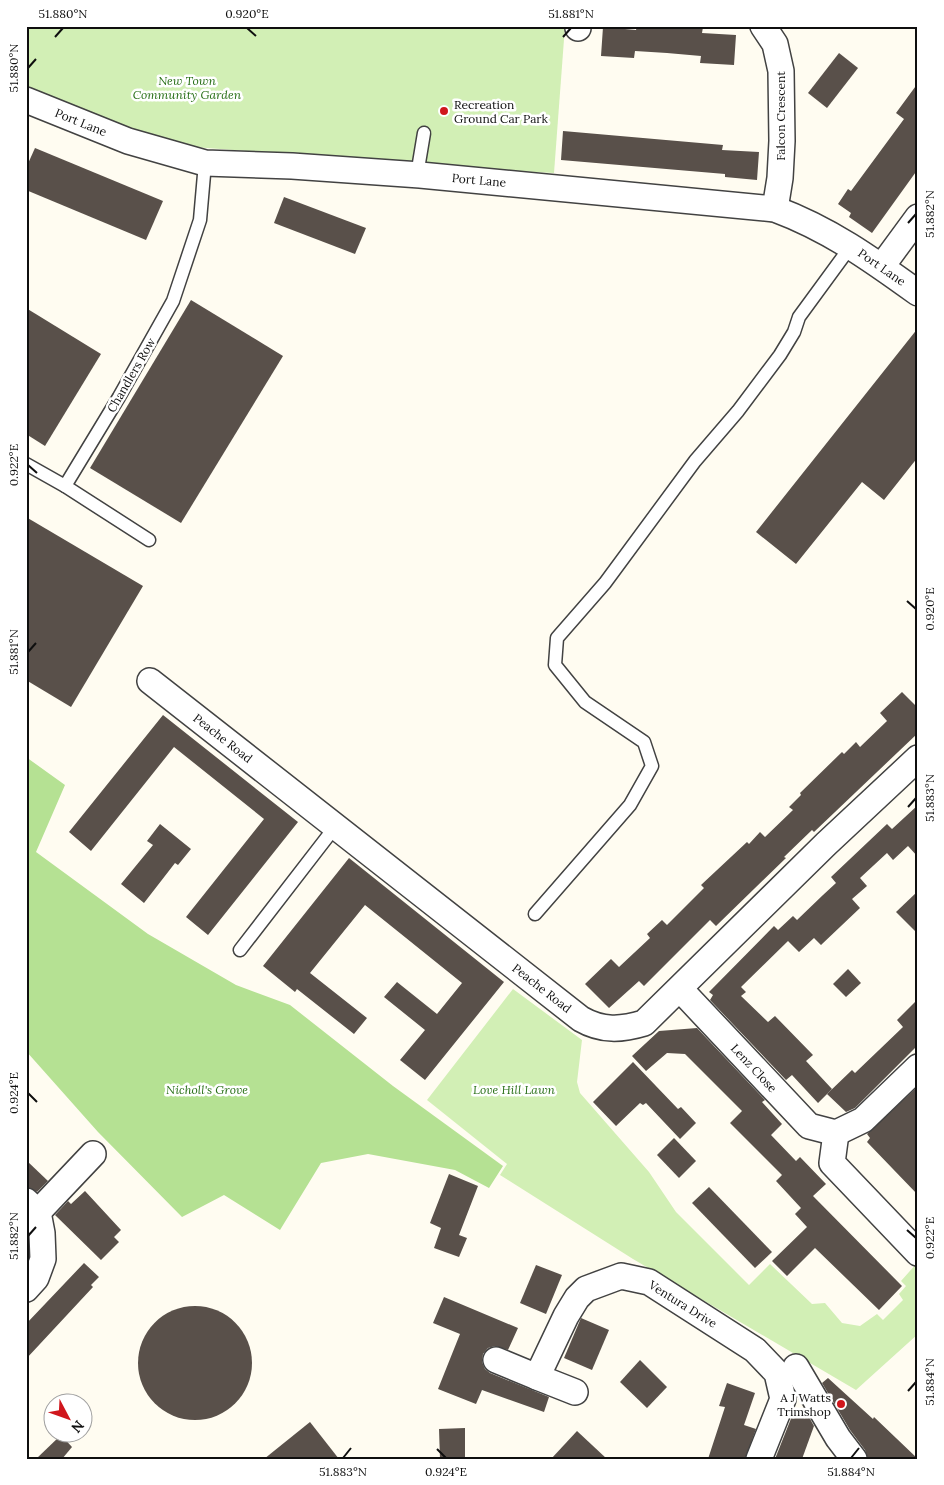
<svg xmlns="http://www.w3.org/2000/svg" width="944" height="1485" viewBox="0 0 944 1485" font-family="Lora,serif">
  <rect width="100%" height="100%" fill="#fffcf1"/>
  <g fill="#d2efb5">
    <path d="M26 26H565L554 173 482 169 168 145 26 90Z"/>
    <path d="M513 989 582 1040 577 1082 580 1093 649 1172 676 1212 749 1285 770 1264 812 1304 825 1303 842 1323 860 1326 877 1314 883 1320 903 1300 899 1294 906 1286 901 1281 917 1263 918 1334 856 1390 633 1259 500 1175 507 1164 427 1100Z"/>
  </g>
  <path fill="#b5e193" d="M26 757 65 785 36 852 148 934 236 985 290 1005 393 1086 503 1166 489 1188 455 1170 368 1154 321 1163 280 1230 224 1195 182 1217 98 1132 26 1051Z"/>
  <g fill="#59504a">
    <path d="M637 26 703 27 702 33 736 35 734 65 700 63 701 56 667 53 635 51 634 58 601 56 603 27 636 30Z"/>
    <path d="M839 53 858 68 827 108 808 93Z"/>
    <path d="M918 83V169L872 233 849 217 851 213 838 204 848 189 851 191 904 119 896 113Z"/>
    <path d="M563 131 723 145 722 150 759 152 757 180 725 177V174L561 160Z"/>
    <path d="M35 148 163 201 146 240 26 190V168Z"/>
    <path d="M284 197 366 228 355 254 274 223Z"/>
    <path d="M191 300 283 356 181 523 90 468Z"/>
    <path d="M26 308 101 354 45 446 26 434Z"/>
    <path d="M918 328V457L884 500 862 482 796 564 756 532Z"/>
    <path d="M26 517 143 586 71 707 26 680Z"/>
    <path d="M902 692 918 708V733L814 832 812 830 784 857 786 858 716 926 710 920 644 986 639 981 609 1008 585 984 611 959 619 967 650 938 647 934 662 920 667 925 704 888 701 885 747 842 749 844 760 832 765 837 793 810 789 807 801 795 800 793 842 752 844 754 856 742 860 747 887 721 880 713Z"/>
    <path d="M163 715 298 822 208 935 186 917 264 819 174 747 91 851 69 832Z"/>
    <path d="M918 805V857L908 846 893 860 887 853 860 878 867 886 852 899 860 908 821 945 814 938 799 952 788 941 741 987 746 992 741 996 768 1022 775 1016 813 1055 806 1061 832 1089 818 1103 792 1075 786 1080 710 1000 713 995 709 992 774 926 778 930 793 916 797 920 823 895 836 883 831 877 887 824 892 829Z"/>
    <path d="M160 824 191 849 178 865 175 863 144 903 121 884 153 845 147 841Z"/>
    <path d="M349 858 504 982 425 1080 400 1060 425 1030 384 997 397 982 437 1014 462 983 365 905 310 973 367 1018 354 1034 297 989 295 992 263 966Z"/>
    <path d="M918 891V934L896 912Z"/>
    <path d="M848 969 861 983 846 997 833 984Z"/>
    <path d="M918 999V1045L855 1108 846 1112 827 1094 852 1070 855 1073 903 1027 897 1020Z"/>
    <path d="M697 1028 765 1100 762 1102 782 1124 771 1135 796 1161 800 1157 826 1184 813 1196 902 1286 879 1310 815 1248 787 1276 772 1261 807 1227 795 1214 811 1198 801 1208 776 1181 782 1175 730 1123 742 1111 685 1054 667 1053 646 1071 632 1056 659 1031Z"/>
    <path d="M633 1062 678 1109 681 1107 696 1123 680 1139 646 1103 643 1105 640 1103 616 1126 593 1102Z"/>
    <path d="M915 1089 918 1092V1195L867 1142 870 1138 867 1134Z"/>
    <path d="M674 1138 696 1161 679 1178 657 1155Z"/>
    <path d="M26 1160 48 1181 37 1192 26 1187Z"/>
    <path d="M449 1174 478 1186 459 1235 467 1238 459 1257 434 1248 441 1228 430 1223Z"/>
    <path d="M709 1187 772 1252 755 1268 692 1203Z"/>
    <path d="M85 1191 121 1230 114 1237 119 1242 101 1260 55 1215 68 1201 71 1204Z"/>
    <path d="M84 1263 99 1277 91 1285 93 1287 26 1359V1324Z"/>
    <path d="M536 1265 562 1275 546 1314 520 1303Z"/>
    <path d="M444 1297 518 1328 508 1350 495 1346 488 1348 483 1354 482 1362 485 1369 490 1373 549 1397 544 1412 482 1390 476 1404 438 1389 460 1334 433 1323Z"/>
    <circle cx="195" cy="1363" r="57"/>
    <path d="M581 1318 609 1330 592 1370 564 1358Z"/>
    <path d="M640 1360 667 1387 647 1408 620 1382Z"/>
    <path d="M828 1378 873 1419 874 1417 918 1459H868L865 1450 850 1430 822 1383Z"/>
    <path d="M727 1383 755 1393 744 1425 756 1429 745 1459H708L725 1407 719 1406Z"/>
    <path d="M794 1411 809 1417 814 1426 802 1459H775Z"/>
    <path d="M310 1422 339 1459H264Z"/>
    <path d="M465 1428V1459H440L439 1429Z"/>
    <path d="M577 1431 607 1459H551Z"/>
    <path d="M61 1435 72 1447 62 1459H36Z"/>
  </g>
  <g fill="none" stroke-linecap="round" stroke-linejoin="round">
    <defs>
      <g id="lane">
        <path d="M420 175 419 163 424 133"/>
        <path d="M26 464 65 486"/>
        <path d="M149 540 65 486 119 397 173 301 200 220 205 163"/>
        <path d="M535 914 630 805 652 766 644 742 585 702 555 665 557 638 605 583 695 461 738 411 780 355 794 332 799 317 851 246"/>
        <path d="M240 950 335 827"/>
      </g>
      <g id="street">
        <path d="M763 26 775 44 781 71 782 141 780 178 775 209"/>
        <path d="M578 28V26"/>
        <path d="M26 100 128 141 205 163 292 166 420 175 775 209C829 229 871 259 918 293"/>
        <path d="M882 266 918 217"/>
        <path d="M150 681 581 1019C602 1031 621 1030 644 1023L826 844 918 758"/>
        <path d="M680 989 809 1126 836 1133 863 1120 918 1067"/>
        <path d="M836 1133 832 1163 918 1253"/>
        <path d="M26 1201 38 1212 42 1233 43 1259 36 1278 26 1289"/>
        <path d="M38 1212 93 1154"/>
        <path d="M496 1360 537 1377 566 1316 577 1298 586 1289 621 1276 649 1282 755 1350 777 1373 783 1399 759 1459"/>
        <path d="M796 1367 838 1438 854 1459"/>
        <path d="M537 1377 575 1392"/>
      </g>
    </defs>
    <use href="#lane" stroke="#424242" stroke-width="15"/>
    <use href="#street" stroke="#424242" stroke-width="28"/>
    <use href="#lane" stroke="#fff" stroke-width="12"/>
    <use href="#street" stroke="#fff" stroke-width="25"/>
  </g>
  <path fill="none" stroke="#0f0f0f" stroke-width="2" d="M247 28 256 36M55 37 63 28M563 37 571 28M28 68 36 59M908 223 916 214M28 465 37 473M907 601 916 609M28 652 36 643M908 807 916 798M28 1093 37 1102M907 1230 916 1238M28 1236 36 1227M908 1391 916 1382M437 1449 446 1458M343 1458 351 1448M851 1458 859 1448"/>
  <g fill="#d0161c" stroke="#fff" stroke-width="2">
    <circle cx="444" cy="111" r="5"/>
    <circle cx="841" cy="1404" r="5"/>
  </g>
  <g text-anchor="middle" dominant-baseline="central" stroke-width="5" stroke-linejoin="round" paint-order="stroke">
    <g font-size="12" font-style="italic" fill="#286f17" stroke="#fff">
      <text x="187" y="80">New Town<tspan x="187" dy="14">Community Garden</tspan></text>
      <text x="207" y="1089">Nicholl's Grove</text>
      <text x="514" y="1089">Love Hill Lawn</text>
    </g>
    <g font-size="12" fill="#0f0f0f" stroke="#fff" text-anchor="start">
      <text x="454" y="104">Recreation<tspan x="454" dy="14">Ground Car Park</tspan></text>
      <text x="831" y="1397" text-anchor="end">A J Watts<tspan x="831" dy="14">Trimshop</tspan></text>
    </g>
    <g font-size="12" fill="#0f0f0f" stroke="#fff">
      <text transform="translate(780 116) rotate(-90)">Falcon Crescent</text>
      <text transform="translate(81 122) rotate(22)">Port Lane</text>
      <text transform="translate(479 180) rotate(5)">Port Lane</text>
      <text transform="translate(882 267) rotate(35)">Port Lane</text>
      <text transform="translate(131 375) rotate(-60)">Chandlers Row</text>
      <text transform="translate(223 738) rotate(38)">Peache Road</text>
      <text transform="translate(542 988) rotate(38)">Peache Road</text>
      <text transform="translate(754 1068) rotate(47)">Lenz Close</text>
      <text transform="translate(683 1304) rotate(32)">Ventura Drive</text>
    </g>
  </g>
  <rect width="944" height="1485" fill="none" stroke="#ffffff" stroke-width="55"/>
  <g transform="translate(68 1418) rotate(131)"><circle r="24" fill="#ffffff" stroke="#9f9f9f"/>
  <path d="M0-4L9 19L0 12L-9 19Z" fill="#d0161c"/>
  <text y="-8" font-size="14" font-weight="bold" text-anchor="middle" fill="#0f0f0f">N</text>
  </g>
  <rect x="28" y="28" width="888" height="1430" fill="none" stroke="#0f0f0f" stroke-width="2"/>
  <g font-size="12" text-anchor="middle" fill="#0f0f0f">
    <text x="63" y="18">51.880°N</text>
    <text x="247" y="18">0.920°E</text>
    <text x="571" y="18">51.881°N</text>
    <text transform="translate(14 68) rotate(-90)" y="4">51.880°N</text>
    <text transform="translate(930 214) rotate(-90)" y="4">51.882°N</text>
    <text transform="translate(14 465) rotate(-90)" y="4">0.922°E</text>
    <text transform="translate(930 609) rotate(-90)" y="4">0.920°E</text>
    <text transform="translate(14 652) rotate(-90)" y="4">51.881°N</text>
    <text transform="translate(930 798) rotate(-90)" y="4">51.883°N</text>
    <text transform="translate(14 1093) rotate(-90)" y="4">0.924°E</text>
    <text transform="translate(14 1236) rotate(-90)" y="4">51.882°N</text>
    <text transform="translate(930 1238) rotate(-90)" y="4">0.922°E</text>
    <text transform="translate(930 1382) rotate(-90)" y="4">51.884°N</text>
    <text x="343" y="1476">51.883°N</text>
    <text x="446" y="1476">0.924°E</text>
    <text x="851" y="1476">51.884°N</text>
  </g>
</svg>
